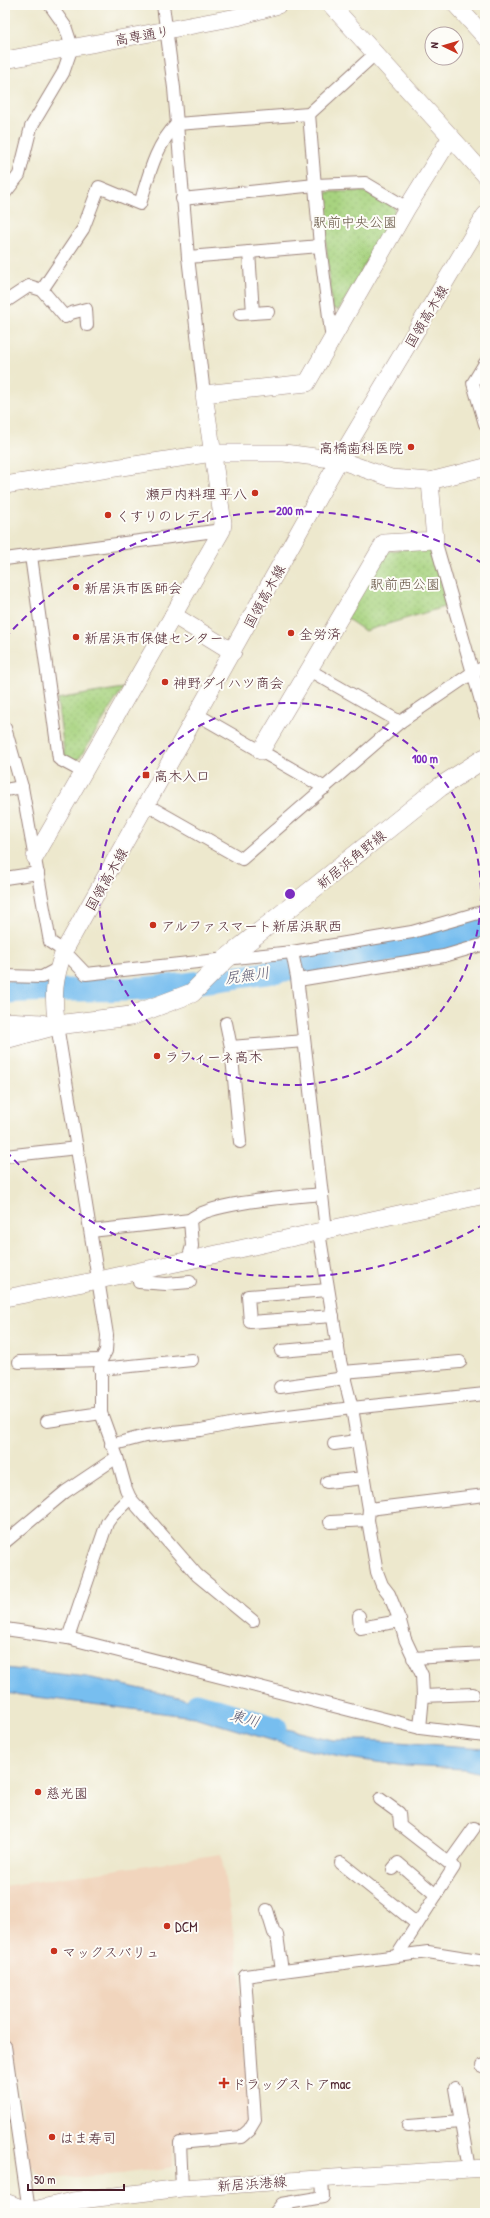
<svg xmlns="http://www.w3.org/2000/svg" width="490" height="2218" viewBox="0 0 490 2218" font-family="'Patrick Hand','Klee One',sans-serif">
  <defs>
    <pattern id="park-dots" width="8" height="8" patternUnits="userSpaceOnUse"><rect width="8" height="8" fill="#a7d37f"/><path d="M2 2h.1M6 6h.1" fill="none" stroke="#91b56e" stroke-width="1.8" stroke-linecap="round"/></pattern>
  </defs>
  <rect width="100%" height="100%" fill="#fdfcf7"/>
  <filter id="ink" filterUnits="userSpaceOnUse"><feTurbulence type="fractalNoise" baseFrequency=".025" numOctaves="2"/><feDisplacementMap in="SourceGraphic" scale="8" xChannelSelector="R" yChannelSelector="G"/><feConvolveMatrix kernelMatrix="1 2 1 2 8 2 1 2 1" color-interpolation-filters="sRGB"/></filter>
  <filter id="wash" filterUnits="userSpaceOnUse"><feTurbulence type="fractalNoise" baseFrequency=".012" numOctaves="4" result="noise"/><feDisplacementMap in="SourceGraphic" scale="16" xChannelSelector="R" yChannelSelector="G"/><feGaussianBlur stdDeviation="0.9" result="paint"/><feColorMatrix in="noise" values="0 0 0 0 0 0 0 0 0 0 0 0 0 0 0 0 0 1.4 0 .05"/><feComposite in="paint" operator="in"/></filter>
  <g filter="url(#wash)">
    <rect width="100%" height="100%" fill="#ede8cd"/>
    <path fill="#f1d5bd" d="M221 1854 240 1975 249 2121 234 2132 173 2138V2167L111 2175 44 2179 29 2163 5 1998V1886Z"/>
    <g fill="url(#park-dots)" stroke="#787955">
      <path d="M363 191 394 207 395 212 339 310 332 308 322 197 328 192Z"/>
      <path d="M426 546 432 550 447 606 365 631 346 618 383 552Z"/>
      <path d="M123 688 77 762 65 758 57 699Z"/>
    </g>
    <g fill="#77beef" stroke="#606e8d">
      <path d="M5 985H30L20 997 5 999Z"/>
      <path d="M5 1668 87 1677 201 1702 233 1716 333 1740H367L485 1748V1774L464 1769 406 1766 340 1757 294 1747 194 1717 5 1693Z"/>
    </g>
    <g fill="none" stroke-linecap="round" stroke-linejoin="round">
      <g stroke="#77beef" stroke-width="23">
        <path d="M5 992C55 988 106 992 157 987 266 976 378 955 485 929"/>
        <path d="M197 1704 276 1728"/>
      </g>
    </g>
  </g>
  <g filter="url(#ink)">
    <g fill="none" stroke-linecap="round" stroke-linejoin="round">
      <defs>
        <g id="street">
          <path d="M163 5 174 88 188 257 204 394"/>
          <path d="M309 114 320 246 332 340"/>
          <path d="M5 193 19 175 31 127 63 73 72 47 65 26 50 5"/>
          <path d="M182 199 315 185 365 183 407 208"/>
          <path d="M249 252 253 313"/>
          <path d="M188 257 320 246"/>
          <path d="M42 290 83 229 99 187 140 204C149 175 155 146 177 124L309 114 376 53"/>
          <path d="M5 302 29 286 42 290 65 317 71 313 86 309 87 325"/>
          <path d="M240 314 268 312"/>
          <path d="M485 363 473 383 485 424"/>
          <path d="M435 540 485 715"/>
          <path d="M31 556 59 759 85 773"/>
          <path d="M5 559 222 530"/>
          <path d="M309 670 400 722"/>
          <path d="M198 715 325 788"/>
          <path d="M5 728 22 787 50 942 64 951 86 974 292 952 412 932 485 911"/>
          <path d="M5 790 22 787"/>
          <path d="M147 805 242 859 400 722 472 673 485 667"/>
          <path d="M5 878 38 873"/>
          <path d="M292 952 297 977 326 1230"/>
          <path d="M5 976 42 977 59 968"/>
          <path d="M298 980 444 956 485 944"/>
          <path d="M226 1023 231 1047 240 1142"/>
          <path d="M231 1047 304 1041"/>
          <path d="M5 1156 77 1148"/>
          <path d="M190 1220C210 1202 293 1197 322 1194"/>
          <path d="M91 1231 190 1220 192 1246 188 1260"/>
          <path d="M319 1232 340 1361 352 1408 369 1509 368 1520 377 1572 382 1585 389 1594 400 1621 405 1639 422 1675 423 1696 420 1728 485 1736"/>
          <path d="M138 1271 139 1282 166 1284 190 1282"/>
          <path d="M328 1290 248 1296 250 1322 333 1316"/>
          <path d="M281 1351 338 1346"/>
          <path d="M19 1362 101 1360"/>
          <path d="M100 1369 192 1360"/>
          <path d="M343 1372 460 1362"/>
          <path d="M280 1387 345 1378"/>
          <path d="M47 1421 101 1413"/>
          <path d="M334 1444 357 1441"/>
          <path d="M111 1445 145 1436 201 1430 240 1422 352 1408 485 1394"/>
          <path d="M117 1457 126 1489 130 1498"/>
          <path d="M327 1482 364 1478"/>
          <path d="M369 1509 485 1495"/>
          <path d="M330 1522 368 1520"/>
          <path d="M5 1542 65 1492 117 1457 101 1413V1360L106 1351 107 1335 57 1025"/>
          <path d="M359 1616 360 1628 400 1621"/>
          <path d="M5 1629 68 1638 420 1728"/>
          <path d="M68 1638 107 1523 112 1516 130 1498 197 1575 253 1621"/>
          <path d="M413 1658 485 1654"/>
          <path d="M423 1696 473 1694"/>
          <path d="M380 1799 399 1813 400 1825 454 1867 398 1954"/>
          <path d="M341 1863 417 1924"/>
          <path d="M449 1863 474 1828"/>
          <path d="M393 1869 398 1863 436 1895"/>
          <path d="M267 1910 274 1933 277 1935 282 1971"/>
          <path d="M5 2046 29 2211"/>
          <path d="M482 2066 485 2065"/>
          <path d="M455 2088 469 2169"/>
          <path d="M408 2126 461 2122"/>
          <path d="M182 2188 180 2143 241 2137 249 2130 255 2120 245 1976 428 1952 485 1961"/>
          <path d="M275 2213 282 2204 323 2197 322 2178"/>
        </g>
        <g id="secondary">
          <path d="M456 5 485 37"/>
          <path d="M5 60 237 17 278 5"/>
          <path d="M451 137 485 175"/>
          <path d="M5 485 212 453H284L339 460 391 478 430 481 485 467"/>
          <path d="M173 615 233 652"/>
          <path d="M261 751 384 543 435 540 430 481"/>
          <path d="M35 857 222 530 223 523 204 394 307 383 407 208 451 137 331 5"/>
          <path d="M57 1025C52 996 54 979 64 951L339 460 485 215"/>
          <path d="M5 1298 99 1280 485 1195"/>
          <path d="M5 2202 29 2211"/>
          <path d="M21 2213 72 2201 182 2188 485 2168"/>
        </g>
        <g id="primary">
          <path d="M5 1022 42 1024"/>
          <path d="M5 1039 57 1025 131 1016 192 993 226 959 440 787 485 758"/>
        </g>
      </defs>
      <use href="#street" stroke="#9c847c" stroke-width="14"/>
      <use href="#secondary" stroke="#9c847c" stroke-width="18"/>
      <use href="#primary" stroke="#9c847c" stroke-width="20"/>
      <use href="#street" stroke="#fff" stroke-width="12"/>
      <use href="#secondary" stroke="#fff" stroke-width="17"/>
      <use href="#primary" stroke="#fff" stroke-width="19"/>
    </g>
  </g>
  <g fill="none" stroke="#7b2cbf" stroke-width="2" stroke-dasharray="7 5">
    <circle cx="290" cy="894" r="191"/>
    <path d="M484 1224A383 383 0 0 1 5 1150M5 638A383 383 0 0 1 484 564"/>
  </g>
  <g fill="#c8321e" stroke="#fdfcf7" stroke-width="1.5">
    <circle cx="411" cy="447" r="4"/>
    <circle cx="255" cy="493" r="4"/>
    <circle cx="108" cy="515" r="4"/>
    <circle cx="76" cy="587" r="4"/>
    <circle cx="291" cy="633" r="4"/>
    <circle cx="76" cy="637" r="4"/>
    <circle cx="165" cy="682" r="4"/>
    <rect x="142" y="771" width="8" height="8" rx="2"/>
    <circle cx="153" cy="925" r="4"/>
    <circle cx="157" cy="1056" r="4"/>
    <circle cx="38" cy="1792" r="4"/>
    <circle cx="167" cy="1926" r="4"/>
    <circle cx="54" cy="1951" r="4"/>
    <path d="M222 2077h4v4h4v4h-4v4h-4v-4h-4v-4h4z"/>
    <circle cx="52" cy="2137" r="4"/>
  </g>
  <g text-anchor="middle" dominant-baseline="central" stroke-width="4" stroke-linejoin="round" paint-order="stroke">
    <g font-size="14" fill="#4a1f2b" stroke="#fdfcf7">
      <text transform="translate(142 35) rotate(-10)">高専通り</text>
      <text transform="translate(426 316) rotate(-59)">国領高木線</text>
      <text transform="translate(264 596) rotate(-61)">国領高木線</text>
      <text transform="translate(351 859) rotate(-39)">新居浜角野線</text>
      <text transform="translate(106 879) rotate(-60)">国領高木線</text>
      <text transform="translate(252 2183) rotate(-4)">新居浜港線</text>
    </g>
    <g font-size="14" fill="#654" stroke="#fdfcf7">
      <text x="355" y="221">駅前中央公園</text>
      <text x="405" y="583">駅前西公園</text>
    </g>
    <g font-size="14" fill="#4a1f2b" stroke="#fdfcf7" text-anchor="start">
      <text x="403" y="447" text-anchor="end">高橋歯科医院</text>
      <text x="247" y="493" text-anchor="end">瀬戸内料理 平八</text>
      <text x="116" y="515">くすりのレデイ</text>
      <text x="84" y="587">新居浜市医師会</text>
      <text x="299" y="633">全労済</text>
      <text x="84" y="637">新居浜市保健センター</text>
      <text x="173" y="682">神野ダイハツ商会</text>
      <text x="154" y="775">高木入口</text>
      <text x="161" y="925">アルファスマート新居浜駅西</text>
      <text x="165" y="1056">ラフィーネ高木</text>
      <text x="46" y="1792">慈光園</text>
      <text x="175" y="1926">DCM</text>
      <text x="62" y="1951">マックスバリュ</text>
      <text x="232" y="2083">ドラッグストアmac</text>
      <text x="60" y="2137">はま寿司</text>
    </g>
    <g font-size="15" font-style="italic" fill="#5a5770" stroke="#fdfcf7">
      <text transform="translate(247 975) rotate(-8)">尻無川</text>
      <text transform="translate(245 1718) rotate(16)">東川</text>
    </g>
  </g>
  <circle cx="290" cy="894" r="6" fill="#7b2cbf" stroke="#fdfcf7" stroke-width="2"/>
  <g font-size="12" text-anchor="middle" font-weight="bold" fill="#7b2cbf" stroke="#fdfcf7" stroke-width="4" stroke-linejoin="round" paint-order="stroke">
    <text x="290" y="515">200 m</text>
    <text x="425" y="763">100 m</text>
  </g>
  <rect width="490" height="2218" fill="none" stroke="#fdfcf7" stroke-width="20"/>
  <g transform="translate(444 46) rotate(275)"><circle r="19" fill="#fdfcf7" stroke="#b5a4a5"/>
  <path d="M0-3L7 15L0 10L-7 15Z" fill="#c8321e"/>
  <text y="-6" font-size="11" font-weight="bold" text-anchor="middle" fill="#4a1f2b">N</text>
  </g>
  <path d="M28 2184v6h96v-6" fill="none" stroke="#4a1f2b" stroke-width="2"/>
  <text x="34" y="2184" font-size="12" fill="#4a1f2b" stroke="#fdfcf7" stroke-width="3" paint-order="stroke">50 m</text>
</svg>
